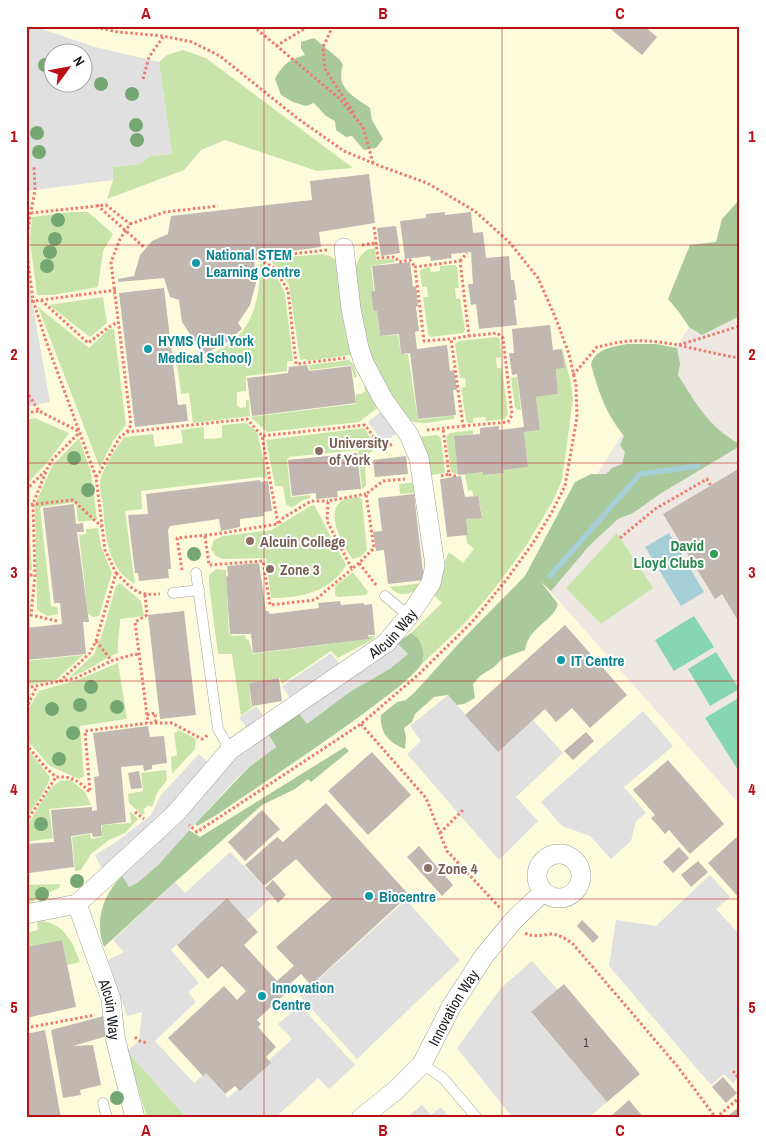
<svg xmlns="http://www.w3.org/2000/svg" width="766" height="1144" viewBox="0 0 766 1144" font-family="'Archivo Narrow',sans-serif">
  <rect width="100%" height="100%" fill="#ede9e2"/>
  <path fill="#fcfbdc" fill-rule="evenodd" d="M26 26H740V241L689 327 535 574 740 805V1118H26ZM52 52H82V82H52Z"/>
  <g fill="#c9e4ab">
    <path d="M183 50 206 58 353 168 317 171 225 140 201 150 184 170 107 199 113 180V167L139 164 150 156 172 154 159 62 167 55Z"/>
    <path d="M71 212H88L113 234 103 251 98 287 53 295H37L30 241 32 217Z"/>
    <path d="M375 248 376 260 394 259 395 262 371 266 380 336 398 335 401 354H408L418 420 454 415V419C435 421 415 429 400 414L365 346 355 289 356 266 360 256 367 250Z"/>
    <path d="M322 254 330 256 337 261 358 362 350 355 307 361 306 359 300 360 289 285 275 265 267 259Z"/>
    <path d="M260 263C273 270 280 280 285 294L293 361H287V371L246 376V391L237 392V406L241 408 246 407V400H249L250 416 193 423 189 393 181 394 177 364 195 361 197 359C247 344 260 312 260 263Z"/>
    <path d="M455 265 457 267 459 288H455L456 299 460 298 465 330 463 333 430 337 428 334 423 297H428L427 287H422L420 271 423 269 430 267 431 272 440 271V266Z"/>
    <path d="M103 297 107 323 90 337 49 305Z"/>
    <path d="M38 307 89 348 109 329H114L126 425 113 441 100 468Z"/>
    <path d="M497 337 500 339 501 357 496 358 497 368H502L508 414 505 419 486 421 485 417 473 418V423H468L466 420 461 388 466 387 465 378H460L455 344 458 341Z"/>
    <path d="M562 349 571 383 573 399 562 480 553 501 526 546 492 592 462 626 421 665 424 658 415 635 411 633 442 603 431 592 449 552 463 563 474 549 467 543 466 535 468 534 466 519 482 517 478 496H473L472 490 468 491 465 474 483 472 484 475 503 473V470L528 467 524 432 540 430 536 397 558 394 556 369 564 368Z"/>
    <path d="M349 360 354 365 357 377H354L351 365 310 370 309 365Z"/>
    <path d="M517 377 521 410H517L515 407 511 378Z"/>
    <path d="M364 386H366L380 406 359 422 267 432 250 417 356 404V394H362L365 391Z"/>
    <path d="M35 418 69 433 48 462 26 485V420Z"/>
    <path d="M246 423 257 432 268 479 261 477 141 491 142 509 125 511 135 584C107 569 105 533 103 505 102 497 98 485 101 478 105 464 116 449 124 437L153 434 155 447 183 443 181 430 204 427V439L222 438V425Z"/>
    <path d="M364 428 377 447 365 457 366 486 362 489 358 450 289 457 287 460 291 497 310 495V498L303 500 292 508 286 504 283 486H275L266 440Z"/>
    <path d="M473 430V434L454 437 458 473 455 474 451 472 446 437 450 433Z"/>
    <path d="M437 435 441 438 445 473 431 475 417 437Z"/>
    <path d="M79 438 91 472 97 520 78 522 76 502 40 507 51 606 57 607 58 614 47 616 37 610 35 505 52 466Z"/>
    <path d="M419 482 429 569 426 579 415 493 400 494 399 484Z"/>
    <path d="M359 497 362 500 367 550 360 557 353 559C343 548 326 514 340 502 344 498 353 498 359 497Z"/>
    <path d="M314 505 346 565C331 592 300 598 271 598L266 558 223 559 216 556 211 549 214 540 223 536 272 530 310 506Z"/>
    <path d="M26 509H28L32 570H28L26 568Z"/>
    <path d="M98 528 101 546 112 573 99 616 93 617 88 614 79 535 86 534V529Z"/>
    <path d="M617 533 653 588 601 624 566 588Z"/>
    <path d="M216 569 226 570 229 634 233 636 245 635 246 639 249 640 253 654 368 639 369 636H375L372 640 338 658 331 651 282 684 280 678 249 683 251 706H254L241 716 232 654H218L209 584V575Z"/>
    <path d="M353 572 368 592 366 595 338 597 335 595V586Z"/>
    <path d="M120 583 141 601 144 616 120 619C120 631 117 641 118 653 101 659 88 672 70 677L94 654 102 634 116 586Z"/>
    <path d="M424 583C414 593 401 600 390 587Z"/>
    <path d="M83 655 56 680 26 685V661Z"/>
    <path d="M118 663 127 719 80 726 84 776 79 779 50 766 26 739V713L39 691 80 679Z"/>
    <path d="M177 729 196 739 195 749 172 774 171 757 177 755 174 733 178 732Z"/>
    <path d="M26 747 50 777C49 786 32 809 26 818Z"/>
    <path d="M166 770 167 780 157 793 153 805 151 807 148 805 143 810 145 813 142 815 129 803 128 794 143 791 141 773Z"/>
    <path d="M71 780 85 792 91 805 49 809 53 838 26 842V828L45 796 53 786 60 781Z"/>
    <path d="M130 811 138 819 125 833 109 840 91 854 81 870 75 871 72 837 90 834 91 839 102 837V825L131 823Z"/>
    <path d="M60 884V887L26 905V885Z"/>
    <path d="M37 921C62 920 73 942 80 962L67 965 62 940 26 947V933L38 930Z"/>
    <path d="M127 1051 187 1118H147Z"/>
  </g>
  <g fill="#aac99a">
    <path d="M314 38 340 60 343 65C335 89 354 96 370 108L372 120 383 139 376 148 364 150 352 136 346 137 336 130 335 121 326 116 314 103 306 106 293 102 281 95 275 79C283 64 289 60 305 55L301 48V42Z"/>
    <path d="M740 199V316L702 335 689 327 679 312 668 299 690 245 716 242 722 219Z"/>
    <path d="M627 344H656L677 348 680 364 678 375C696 403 709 428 740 444V446L663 492 633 513 618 519 589 546 551 591 541 582 558 604C552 623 529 626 525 650L503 658 494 667 480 676 473 684 475 698 464 704 456 705 448 695 434 697 415 714 412 722 404 728 406 738 405 749C389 743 379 732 381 715L397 702 406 700 414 693 461 641 525 576 575 482 591 474H606L612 468 622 464 625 452 620 445 624 436C606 414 598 391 591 364 596 348 613 347 627 344Z"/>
    <path d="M411 633C421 637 427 656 421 665 410 680 389 694 375 705 323 744 269 779 215 816L197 826 195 824 249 767 276 747 268 734 299 712 307 723 351 691 391 668 397 643Z"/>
    <path d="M345 747 349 751 311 782 308 779 295 789 262 805 175 882 104 947C94 921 103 895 122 876L137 883 158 865 189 830 200 837Z"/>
  </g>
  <g fill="#86d6b4">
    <path d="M694 616 714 647 674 671 655 640Z"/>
    <path d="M716 652 739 689 710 706 688 669Z"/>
    <path d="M740 697V773L705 718Z"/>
  </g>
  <g fill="#e0e0e0" fill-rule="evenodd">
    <path d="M26 26H33L95 47 159 62 172 154 150 156 140 164 113 167V180L26 191ZM82 52V82H52V52Z"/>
    <path d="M26 268 50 402 26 407Z"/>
    <path d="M388 406 403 428 384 443 368 422Z"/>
    <path d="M397 643 408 654 391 668 351 691 307 724 298 712 268 735 276 747 249 767 233 782 158 865 137 883 129 887 122 876 101 867 95 855 116 842 151 815 161 795 199 754 208 762 248 729 239 718 256 706 264 716 290 698 282 686 331 653 348 674Z"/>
    <path d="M448 695 497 751 533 720 563 753 516 797 538 821 499 860 407 754 421 741 410 726Z"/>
    <path d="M643 711 673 746 624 787 646 813 636 821 631 841 611 859 590 836 562 826 541 802Z"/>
    <path d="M230 852 264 886 272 897 247 920 227 899 171 950 199 983 188 992 196 1002 155 1041 194 1083 206 1073 228 1098 292 1039 278 1024 300 1005 355 1065 329 1089 318 1078 275 1118H187L127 1051 139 1041 142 1012 127 1016 108 960 124 952 113 940 175 882 185 893Z"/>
    <path d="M710 875 730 897 716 909 740 935V1076L733 1083 724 1074 711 1085 609 966 616 920 656 926Z"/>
    <path d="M406 900 460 960 357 1059 300 996Z"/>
    <path d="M532 961 558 990 531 1013 607 1102 588 1118H513L457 1048 501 988Z"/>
    <path d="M422 1105 431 1115 441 1107 450 1118H406Z"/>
  </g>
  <path fill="#a6ced7" d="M669 533 704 592 681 606 645 547Z"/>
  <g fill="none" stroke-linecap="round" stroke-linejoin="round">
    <path stroke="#a6ced7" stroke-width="5.5" d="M550 576 640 474 698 466"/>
  </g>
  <g fill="#c1b8b2">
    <path d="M607 26H644L657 37 642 55Z"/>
    <path d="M369 174 375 223 319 232 321 247 254 256 256 283 250 305 238 323 242 329 223 345 203 354 182 322 179 300 170 297 164 278 118 282V279L134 276 140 255 152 241 168 234 171 216 312 200 310 181Z"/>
    <path d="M445 212V215L471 212 473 233 483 232 486 258 509 256 511 280H514L517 300H514L517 325 479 329 476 304 471 305 468 284H473L471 252 451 254 452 258 431 261 430 256 405 259 400 221 426 218V214Z"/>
    <path d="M396 226 400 253 381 256 377 228Z"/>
    <path d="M410 262 413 287 416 286 418 306 416 307 419 331 415 332 417 349 447 345 450 371 454 370 457 390H453L456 415 418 419 410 353 401 354 399 334 380 336 377 311H374L371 292 375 291 372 266Z"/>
    <path d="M164 288 178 405 186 404 188 421 135 427 119 293Z"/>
    <path d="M550 325 553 350 562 349 565 368 556 369 558 394 536 397 540 430 524 432 528 467 503 470 504 473 483 475V472L458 475 454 436 480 434V428L499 426V430L524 427 517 374 512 375 509 353H514L512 329Z"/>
    <path d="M307 365 309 371 351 366 356 403 252 416 247 378 288 373 289 367Z"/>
    <path d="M357 453 361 489 337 491 338 497 316 499V493L292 496 288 460Z"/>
    <path d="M406 456 408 474 375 477 373 460Z"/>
    <path d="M740 468V624L722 594 715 599 663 514Z"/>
    <path d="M461 476 465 497 478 496 482 518 466 519 468 535 447 537 440 479Z"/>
    <path d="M260 480V482L268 481 272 511 264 512V516L240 519V527L221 531 219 519 170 526 168 530 171 569H168L169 578 139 581 138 573H135L128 515 148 514 146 494Z"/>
    <path d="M414 494 424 580 388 584 384 550 376 551 373 532 382 531 378 498Z"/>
    <path d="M74 504 76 524 83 523 84 532H77L89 622H83L86 654 26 660V628L62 624 60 603H54L43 508Z"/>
    <path d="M259 563 266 611H268L270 614 319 608 318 603 340 601 341 605 364 603V605L372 604 375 635H368L369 639 253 653 251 634H230L226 577 228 576 227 566Z"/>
    <path d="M184 611 196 715 160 719 148 615Z"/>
    <path d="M565 625 627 695 590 728 572 708 556 722 545 709 498 752 465 715Z"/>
    <path d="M279 678 282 701 252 706 249 683Z"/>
    <path d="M148 726 150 737 164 736 167 763 152 765V769L144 771 143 765 121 767 126 822 101 825 102 836 93 837 92 833 71 836 74 867 29 873V878L26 879V844L54 842 51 810 92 807V811L97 810 94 777 99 776 93 733Z"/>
    <path d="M586 732 594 741 573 760 564 751Z"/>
    <path d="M372 752 411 795 368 835 328 791Z"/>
    <path d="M668 760 724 824 690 854 669 830 665 834 651 818 655 815 633 790Z"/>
    <path d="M139 771 142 788 131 789 128 773Z"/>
    <path d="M326 803 409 895 311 985 301 974 284 989 287 992 257 1020 261 1024 258 1027 276 1047 266 1057 271 1063 240 1091 235 1086 225 1094 206 1073 203 1076 168 1038 224 986 237 1000 246 991 222 966 208 979 177 945 227 898 258 932 244 945 277 981 294 966 276 947 332 898 296 859 264 886 245 865 277 837 283 842Z"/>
    <path d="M262 810 280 829 245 861 228 842Z"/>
    <path d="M740 834V899L708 863Z"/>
    <path d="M419 846 453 885 442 896 407 857Z"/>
    <path d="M679 847 689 858 673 873 663 862Z"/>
    <path d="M698 861 708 872 691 887 681 875Z"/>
    <path d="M273 880 286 895 278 903 265 888Z"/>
    <path d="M582 920 599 937 593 943 577 926Z"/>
    <path d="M62 940 76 1007 26 1018V947Z"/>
    <path d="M564 984 640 1074 607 1102 531 1012Z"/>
    <path d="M104 1016 107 1036 73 1046 93 1045 101 1085 80 1090 81 1095 63 1098 51 1030Z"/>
    <path d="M45 1030 61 1118H26V1034Z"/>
    <path d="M723 1077 737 1093 726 1103 712 1087Z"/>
    <path d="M629 1100 644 1118H609Z"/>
    <path d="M740 1106V1118H732L729 1115Z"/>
  </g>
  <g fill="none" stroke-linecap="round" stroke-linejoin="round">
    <defs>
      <g id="lane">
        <path d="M196 573 218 729 230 750"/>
        <path d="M173 593 199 590"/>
        <path d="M385 596 409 616"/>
        <path d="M422 1064 443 1078 477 1118"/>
        <path d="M103 1103 107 1118"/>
      </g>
      <g id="street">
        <circle cx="559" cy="876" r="22"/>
        <path id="s1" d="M77 904 111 999 115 1037 135 1118"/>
        <path id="s2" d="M26 914 77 904 176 813 230 750 386 643 409 616 431 583 435 565 419 458 409 435 383 399 364 363 359 348 351 309 344 248"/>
        <path id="s3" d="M361 1118 395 1091 422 1064 451 1007 484 956 513 921 543 892"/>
      </g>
    </defs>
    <use href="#lane" stroke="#a0a0a0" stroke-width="11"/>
    <use href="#street" stroke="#a0a0a0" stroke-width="20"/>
    <g stroke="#ee7a72" stroke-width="3" stroke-dasharray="2.5 2.5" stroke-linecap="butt">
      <path d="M91 26 118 32 163 36 192 42 220 56 297 118 344 151 380 166 427 183 475 211 510 243 538 278 556 319 569 354 576 385 577 417 565 486 552 512 533 543 507 579 472 622 419 674 361 724 197 832 189 825"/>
      <path d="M253 26 340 99 363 127 373 163"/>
      <path d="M333 26 323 47 325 69 355 115"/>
      <path d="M276 46 309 26"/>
      <path d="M143 79 149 57 163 37"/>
      <path d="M26 212 31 213 106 205 130 224"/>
      <path d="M374 227 378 258 395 257 399 262 410 260 415 267"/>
      <path d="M26 239 35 190 34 167"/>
      <path d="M362 245 376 243"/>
      <path d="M26 246 33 300 46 341 96 477 105 550 116 573 96 641 90 653 59 682"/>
      <path d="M327 250 256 258 273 267 288 290 296 364 345 358"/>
      <path d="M460 261 467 253"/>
      <path d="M41 300 88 343 109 327 118 322"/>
      <path d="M26 302 79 295"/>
      <path d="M679 345 740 326"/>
      <path d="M573 375 597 347C608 345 620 341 632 341 669 339 704 353 740 358"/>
      <path d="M26 391 39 411 80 432"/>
      <path d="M26 413 39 411"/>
      <path d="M463 426 508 422 512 415 503 338 497 333 469 336"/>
      <path d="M427 430 463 426 451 339 424 341 415 267 460 261 469 336 451 339"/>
      <path d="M127 432 131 425 111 262 120 239 130 224 165 212 218 206"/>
      <path d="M449 474 452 476H456"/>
      <path d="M441 476 449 474 443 428"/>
      <path d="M96 477 98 475 120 437 127 432 247 419 262 436"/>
      <path d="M26 490 45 471"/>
      <path d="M26 505 73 500 102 527"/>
      <path d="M279 523 283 518 311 501H328"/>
      <path d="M205 536 209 565 263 561 270 605 315 600 352 569"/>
      <path d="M620 538 655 509 707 479 711 486"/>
      <path d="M359 563 352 569 327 521 328 501 366 494"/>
      <path d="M182 570 177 538 216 534 278 524 262 436 365 425 383 449 394 443"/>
      <path d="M116 573C133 589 136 596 160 594"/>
      <path d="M30 575H35"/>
      <path d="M376 585 359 563 374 548 366 494 383 481 405 479"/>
      <path d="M145 595 147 615 135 622 148 723"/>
      <path d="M57 621 31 615 35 575 33 504 47 469 53 459 80 432"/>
      <path d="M96 641 111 660"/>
      <path d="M26 688 76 678 111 661 135 654 139 655"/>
      <path d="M26 709 36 688"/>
      <path d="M147 715 155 713 156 723"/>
      <path d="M361 724 426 798 447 851 501 909"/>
      <path d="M26 744 45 767 56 777C73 776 78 781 90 792L85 731 148 723H172L202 739 208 735"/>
      <path d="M135 812 144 819"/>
      <path d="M26 822 56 777"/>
      <path d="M440 833 464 809"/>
      <path d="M525 933C534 938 540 935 550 934 559 934 566 939 573 944L678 1067 716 1118"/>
      <path d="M26 1028 95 1015"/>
      <path d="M135 1037 140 1041 147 1043"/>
      <path d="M733 1071 740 1080"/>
      <path d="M716 1118 740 1097"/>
    </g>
    <use href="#lane" stroke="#fff" stroke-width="10"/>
    <use href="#street" stroke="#fff" stroke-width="19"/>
    <g stroke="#ee7a72" stroke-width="3" stroke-dasharray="2.5 2.5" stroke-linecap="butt">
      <path d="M97 205 145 248"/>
      <path d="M79 295 116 290"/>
    </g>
  </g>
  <g fill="#75a773">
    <circle cx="45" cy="65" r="7"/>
    <circle cx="101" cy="84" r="7"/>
    <circle cx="132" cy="94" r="7"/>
    <circle cx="136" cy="125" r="7"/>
    <circle cx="37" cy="133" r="7"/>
    <circle cx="137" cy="140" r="7"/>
    <circle cx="39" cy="152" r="7"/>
    <circle cx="58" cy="220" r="7"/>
    <circle cx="55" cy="239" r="7"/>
    <circle cx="50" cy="252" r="7"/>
    <circle cx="47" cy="266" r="7"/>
    <circle cx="74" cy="458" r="7"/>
    <circle cx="88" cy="490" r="7"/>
    <circle cx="194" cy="554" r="7"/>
    <circle cx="91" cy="687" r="7"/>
    <circle cx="80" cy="705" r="7"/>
    <circle cx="117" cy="707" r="7"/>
    <circle cx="52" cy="709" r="7"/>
    <circle cx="73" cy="733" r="7"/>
    <circle cx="59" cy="759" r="7"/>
    <circle cx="41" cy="824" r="7"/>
    <circle cx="77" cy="881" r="7"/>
    <circle cx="42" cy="894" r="7"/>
    <circle cx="117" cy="1098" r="7"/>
  </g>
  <path fill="none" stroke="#b90f15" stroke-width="1" stroke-opacity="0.55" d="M264 26V1118M502 26V1118M26 245H740M26 463H740M26 681H740M26 899H740"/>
  <g fill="#0f9aa8" stroke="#fff" stroke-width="2">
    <circle cx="196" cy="263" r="5"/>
    <circle cx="148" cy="349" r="5"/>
    <circle cx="561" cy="660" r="5"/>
    <circle cx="369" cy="896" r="5"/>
    <circle cx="262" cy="996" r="5"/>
  </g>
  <g fill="#8d6e63" stroke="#fff" stroke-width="2">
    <circle cx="319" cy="451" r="5"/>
    <circle cx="250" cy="541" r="5"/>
    <circle cx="270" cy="569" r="5"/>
    <circle cx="428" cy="868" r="5"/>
  </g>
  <circle fill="#2e9e5b" stroke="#fff" stroke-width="2" cx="714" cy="554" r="5"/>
  <g text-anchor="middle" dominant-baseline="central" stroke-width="4" stroke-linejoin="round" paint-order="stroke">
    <g font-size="12" fill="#454342">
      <text x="586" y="1043">1</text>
    </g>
    <g font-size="15" font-weight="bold" fill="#0d838f" stroke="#fff" text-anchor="start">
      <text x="206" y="254">National STEM<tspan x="206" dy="17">Learning Centre</tspan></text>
      <text x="158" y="340">HYMS (Hull York<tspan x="158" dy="17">Medical School)</tspan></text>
      <text x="571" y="660">IT Centre</text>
      <text x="379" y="896">Biocentre</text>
      <text x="272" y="987">Innovation<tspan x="272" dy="17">Centre</tspan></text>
    </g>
    <g font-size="15" font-weight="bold" fill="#785e54" stroke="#fff" text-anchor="start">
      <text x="329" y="442">University<tspan x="329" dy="17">of York</tspan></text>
      <text x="260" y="541">Alcuin College</text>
      <text x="280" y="569">Zone 3</text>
      <text x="438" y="868">Zone 4</text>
    </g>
    <g font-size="15" font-weight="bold" fill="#27864d" stroke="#fff" text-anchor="end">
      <text x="704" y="545">David<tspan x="704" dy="17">Lloyd Clubs</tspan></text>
    </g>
    <g font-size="15" fill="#1c1c1c" stroke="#fff">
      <text stroke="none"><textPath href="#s2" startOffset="470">Alcuin Way</textPath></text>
      <text stroke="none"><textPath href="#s3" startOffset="146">Innovation Way</textPath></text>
      <text stroke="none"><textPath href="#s1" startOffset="111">Alcuin Way</textPath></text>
    </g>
  </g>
  <rect width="766" height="1144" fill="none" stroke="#ffffff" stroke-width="55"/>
  <g transform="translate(68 68) rotate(58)"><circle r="24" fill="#ffffff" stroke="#a4a4a4"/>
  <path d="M0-4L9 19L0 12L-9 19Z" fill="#b90f15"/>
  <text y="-8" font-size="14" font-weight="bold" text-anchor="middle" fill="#1c1c1c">N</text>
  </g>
  <rect x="28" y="28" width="710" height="1088" fill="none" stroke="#b90f15" stroke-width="2"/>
  <g font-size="16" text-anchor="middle" font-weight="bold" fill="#b90f15">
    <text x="146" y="19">A</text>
    <text x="383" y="19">B</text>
    <text x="620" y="19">C</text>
    <text x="14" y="142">1</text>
    <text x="752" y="142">1</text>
    <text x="14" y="360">2</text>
    <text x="752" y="360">2</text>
    <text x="14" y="578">3</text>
    <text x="752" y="578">3</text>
    <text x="14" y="795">4</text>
    <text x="752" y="795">4</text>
    <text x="14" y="1013">5</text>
    <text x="752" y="1013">5</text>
    <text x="146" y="1136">A</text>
    <text x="383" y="1136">B</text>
    <text x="620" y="1136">C</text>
  </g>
</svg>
